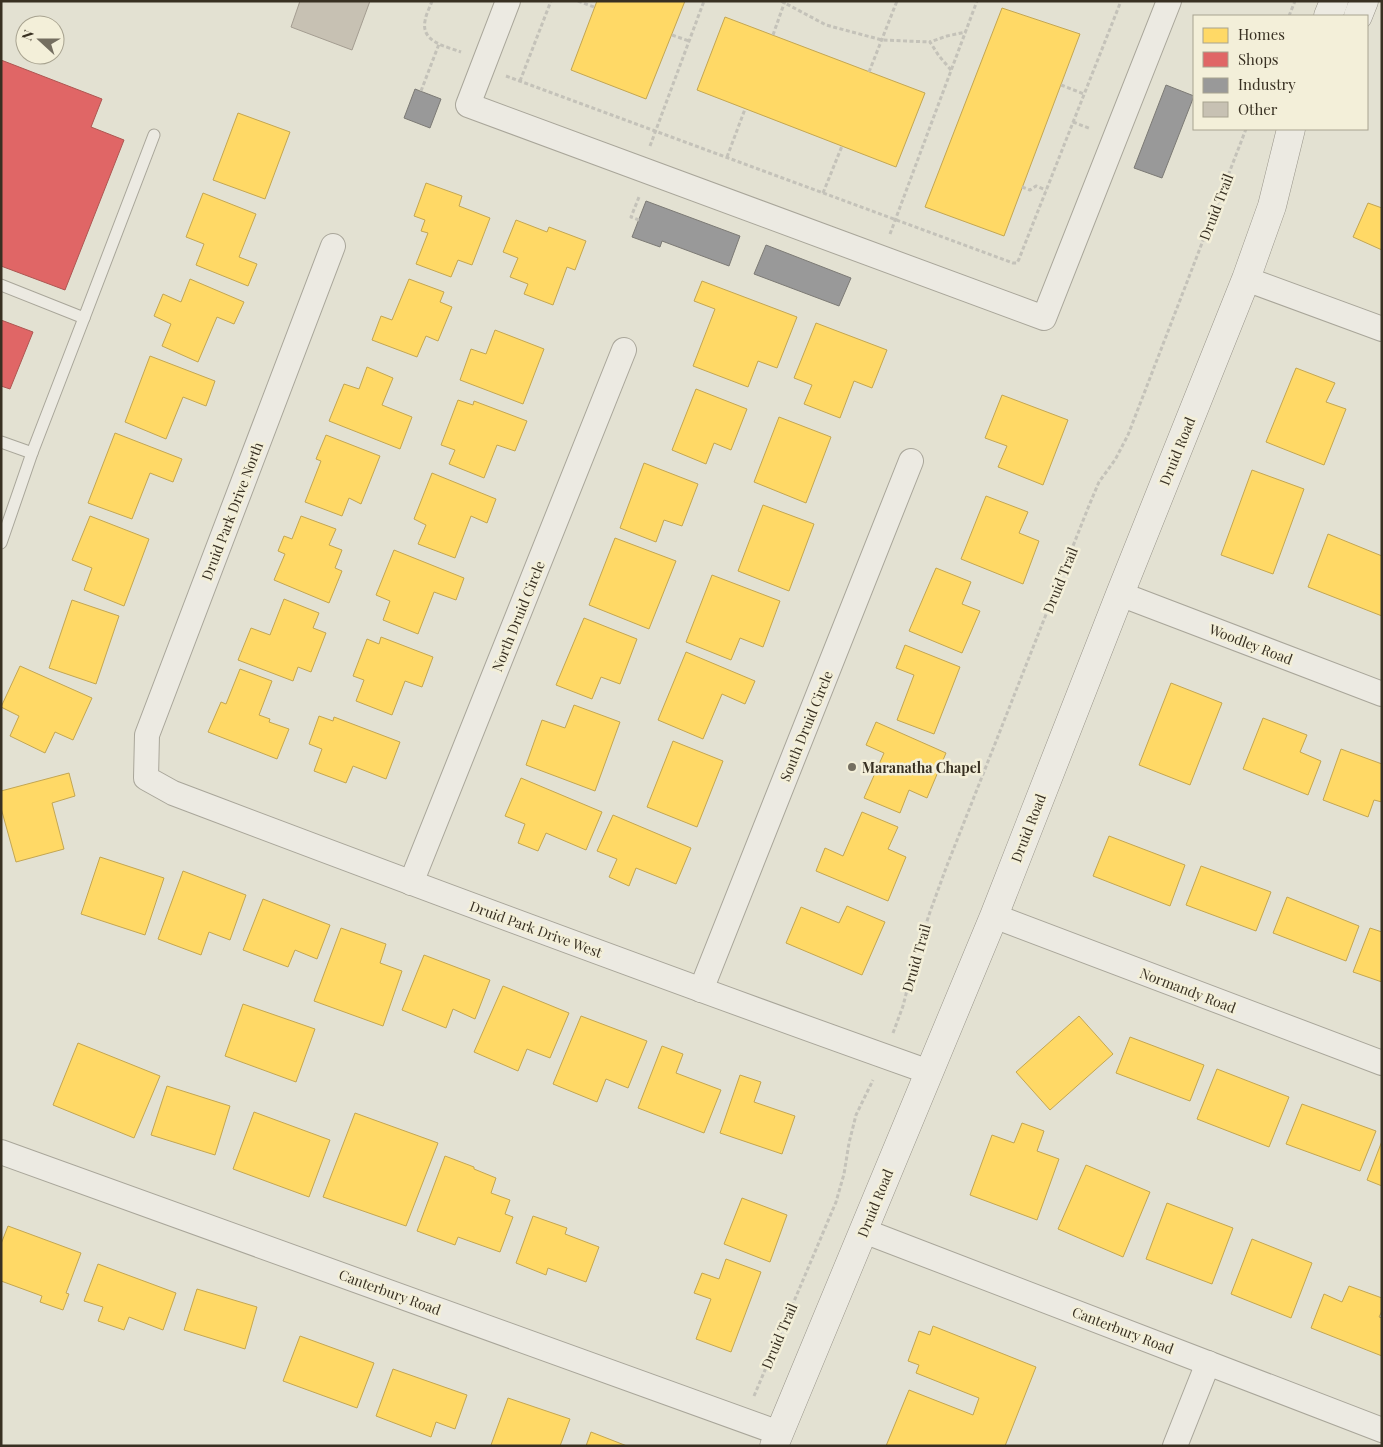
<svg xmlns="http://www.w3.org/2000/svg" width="1383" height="1447" viewBox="0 0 1383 1447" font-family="'Playfair Display',serif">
  <rect width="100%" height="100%" fill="#e3e1d2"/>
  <g fill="#ffd966" stroke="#c3a652">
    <path d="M597 1H685L646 99 571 70Z"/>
    <path d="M1002 8 1080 34 1004 236 925 207Z"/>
    <path d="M725 17 925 93 896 167 697 90Z"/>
    <path d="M238 113 290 132 265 199 213 180Z"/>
    <path d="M426 183 462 196 459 206 490 218 472 265 458 260 451 277 416 264 428 233 421 231 425 220 414 216Z"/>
    <path d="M203 193 256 214 239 257 257 264 248 286 196 265 204 244 186 237Z"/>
    <path d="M1368 203 1382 208V250L1353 237Z"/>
    <path d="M516 220 547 232 549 227 586 241 575 270 567 267 553 305 524 294 528 284 510 277 518 258 503 252Z"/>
    <path d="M190 279 244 302 234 324 217 317 198 362 162 346 171 324 154 316 163 294 181 302Z"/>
    <path d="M409 279 444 292 440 302 452 307 438 341 426 336 417 357 372 340 381 316 392 320Z"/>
    <path d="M702 281 797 317 777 368 758 361 748 387 693 366 715 309 694 301Z"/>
    <path d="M816 323 887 350 872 388 854 381 840 418 804 404 812 385 794 378Z"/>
    <path d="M495 330 544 349 523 404 460 380 471 349 486 354Z"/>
    <path d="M150 356 215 381 206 406 183 397 166 439 125 422Z"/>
    <path d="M367 367 393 378 382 405 412 417 400 449 329 421 344 384 359 389Z"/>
    <path d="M1296 368 1335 383 1326 402 1346 409 1324 465 1266 442Z"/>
    <path d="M696 389 747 409 731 450 714 443 706 464 672 450Z"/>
    <path d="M1002 395 1068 420 1043 485 998 467 1007 446 985 438Z"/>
    <path d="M458 400 473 405 474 401 527 421 515 451 497 445 484 478 449 464 455 450 441 445Z"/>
    <path d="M779 417 831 437 806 503 754 482Z"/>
    <path d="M115 433 182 459 173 482 150 473 132 519 88 503Z"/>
    <path d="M326 435 380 456 361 504 349 498 342 516 305 502 321 461 316 459Z"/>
    <path d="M644 463 698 484 682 526 664 520 656 542 620 528Z"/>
    <path d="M1252 470 1304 489 1273 574 1221 555Z"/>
    <path d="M432 473 496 499 487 523 471 516 455 558 418 544 426 525 414 519Z"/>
    <path d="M986 496 1028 512 1019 533 1039 541 1023 584 961 559Z"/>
    <path d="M763 505 814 524 789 591 738 571Z"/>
    <path d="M90 516 149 539 124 606 84 590 92 568 72 560Z"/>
    <path d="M301 516 336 529 329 545 342 550 335 568 342 571 329 603 274 580 285 554 278 551 284 536 292 539Z"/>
    <path d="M1328 534 1382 556V616L1308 587Z"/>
    <path d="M615 538 676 561 649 629 589 605Z"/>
    <path d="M394 550 464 578 456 600 434 592 418 634 383 620 390 601 376 595Z"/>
    <path d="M936 568 971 582 962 604 980 611 962 653 909 631Z"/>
    <path d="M712 575 780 601 763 647 740 638 731 660 686 642Z"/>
    <path d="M284 599 319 613 313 628 326 633 311 672 298 667 293 681 238 660 251 628 270 635Z"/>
    <path d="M72 600 119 616 96 684 49 668Z"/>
    <path d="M584 618 637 639 620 684 601 677 592 699 556 685Z"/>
    <path d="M381 637 433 657 422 687 405 681 392 715 356 701 364 680 353 676 367 639 379 644Z"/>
    <path d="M905 645 960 667 934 734 897 720 914 675 896 668Z"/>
    <path d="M686 652 755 681 745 704 722 694 703 739 658 720Z"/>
    <path d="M20 666 92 698 73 740 55 732 45 753 10 736 19 716 1 707Z"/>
    <path d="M240 669 272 681 259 715 270 719 269 722 289 729 277 759 208 732 221 702 226 704Z"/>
    <path d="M1171 683 1222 703 1190 785 1139 765Z"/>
    <path d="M574 705 620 722 595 791 526 765 542 720 565 728Z"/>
    <path d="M319 716 333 721 334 717 400 742 386 779 353 766 346 783 314 771 322 749 309 744Z"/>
    <path d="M1263 718 1307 735 1300 752 1321 761 1308 795 1243 769Z"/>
    <path d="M876 722 946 753 927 798 909 790 900 813 864 798 884 753 866 745Z"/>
    <path d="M673 741 723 761 697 827 647 807Z"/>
    <path d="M1341 749 1382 764V802L1374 800 1368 817 1323 800Z"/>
    <path d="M69 773 75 796 52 803 64 849 16 862 1 808V791Z"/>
    <path d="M521 778 602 812 586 850 546 833 538 851 518 843 525 824 505 816Z"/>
    <path d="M862 812 898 827 888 849 906 857 888 901 816 871 825 848 843 856Z"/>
    <path d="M613 815 691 848 676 884 636 868 629 886 609 877 617 859 597 851Z"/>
    <path d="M1109 836 1185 865 1170 906 1093 876Z"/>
    <path d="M100 857 164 878 145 935 81 914Z"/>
    <path d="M1201 866 1271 892 1256 931 1186 905Z"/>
    <path d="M183 871 246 895 230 940 209 932 201 955 158 939Z"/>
    <path d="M1287 897 1359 926 1346 961 1273 933Z"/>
    <path d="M263 899 330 925 317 959 295 950 288 967 243 950Z"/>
    <path d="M847 906 885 922 862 975 786 943 801 907 839 923Z"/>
    <path d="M341 928 386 944 380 963 402 971 383 1026 314 1001Z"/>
    <path d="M1370 928 1382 932V982L1353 972Z"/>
    <path d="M424 955 490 980 475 1019 453 1009 446 1028 402 1010Z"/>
    <path d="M503 986 569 1013 550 1058 527 1049 518 1071 474 1052Z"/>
    <path d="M243 1004 315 1029 296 1082 225 1056Z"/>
    <path d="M581 1016 647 1041 628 1088 606 1079 597 1102 553 1084Z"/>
    <path d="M1079 1016 1113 1054 1050 1110 1016 1072Z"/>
    <path d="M1130 1037 1204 1065 1190 1101 1116 1073Z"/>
    <path d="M78 1043 160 1076 134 1138 53 1105Z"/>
    <path d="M662 1046 683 1054 676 1073 721 1090 704 1133 638 1108Z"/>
    <path d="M1217 1069 1289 1097 1269 1147 1197 1119Z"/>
    <path d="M740 1075 761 1082 754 1102 795 1116 782 1154 720 1133Z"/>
    <path d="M167 1086 230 1106 215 1155 151 1135Z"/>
    <path d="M1302 1104 1376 1131 1360 1171 1286 1144Z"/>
    <path d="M254 1112 330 1140 309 1197 233 1169Z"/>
    <path d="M355 1113 438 1143 406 1226 323 1197Z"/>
    <path d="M1022 1123 1044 1131 1037 1151 1059 1159 1037 1220 970 1195 992 1135 1014 1143Z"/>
    <path d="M1382 1141V1186L1367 1180Z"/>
    <path d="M445 1156 474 1167V1169L496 1178 491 1193 510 1200 505 1214 513 1217 500 1252 458 1237 455 1245 417 1231Z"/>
    <path d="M1086 1165 1150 1192 1123 1257 1058 1229Z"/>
    <path d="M742 1198 787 1215 770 1262 724 1244Z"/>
    <path d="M1167 1203 1233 1228 1212 1284 1146 1259Z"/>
    <path d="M533 1216 567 1228 565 1234 599 1247 586 1282 548 1268 546 1275 516 1263Z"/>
    <path d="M8 1226 81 1253 66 1293 69 1294 63 1310 40 1302 42 1296 1 1281V1244Z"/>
    <path d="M1252 1239 1312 1263 1291 1318 1231 1294Z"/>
    <path d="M726 1259 761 1272 731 1352 696 1339 711 1299 694 1293 702 1273 719 1279Z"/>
    <path d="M98 1264 176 1293 163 1330 129 1317 124 1330 98 1321 103 1307 84 1301Z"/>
    <path d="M1349 1286 1382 1298V1311L1379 1317 1382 1318V1356L1311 1328 1324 1294 1342 1302Z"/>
    <path d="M197 1289 257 1307 245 1349 184 1330Z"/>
    <path d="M933 1326 1036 1367 1005 1446H886L909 1390 973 1415 979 1398 916 1373 919 1365 908 1361 919 1331 930 1335Z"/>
    <path d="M300 1336 374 1363 357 1408 283 1381Z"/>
    <path d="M393 1369 467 1395 455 1429 436 1422 431 1437 376 1416Z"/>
    <path d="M508 1398 570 1419 560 1446H494L491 1445Z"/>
    <path d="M591 1432 627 1446H586Z"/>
  </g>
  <g fill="#e06666" stroke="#ae5652">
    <path d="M1 60 102 99 91 127 124 140 65 290 1 266Z"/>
    <path d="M1 320 33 332 10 389 1 386Z"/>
  </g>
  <g fill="#999" stroke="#7c7a75">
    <path d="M1166 85 1194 96 1162 178 1134 168Z"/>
    <path d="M415 89 441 99 430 128 404 118Z"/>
    <path d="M646 201 740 236 729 266 662 241 660 247 632 237Z"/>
    <path d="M766 245 851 278 839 306 754 274Z"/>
  </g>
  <path fill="#c7c1b3" stroke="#a49d91" d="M300 1H370L352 50 291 27Z"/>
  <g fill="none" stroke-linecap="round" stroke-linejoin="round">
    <defs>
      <g id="lane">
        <path d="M1 285 84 318 154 135"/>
        <path d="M1 442 32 453"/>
        <path d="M1 543 32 453 84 318"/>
      </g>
      <g id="street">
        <path d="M508 1 468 105 1044 318 1169 1"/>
        <path d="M333 246 147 735 146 778 173 793C424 888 676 982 929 1072"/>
        <path d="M1246 279 1382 329"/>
        <path d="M1120 594 1382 694"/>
        <path d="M411 883 624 350"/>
        <path d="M994 916 1382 1063"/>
        <path d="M701 990 911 461"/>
        <path d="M1 1152 779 1433"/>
        <path d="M864 1231 1382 1430"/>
        <path d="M1175 1446 1208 1363"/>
      </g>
      <g id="secondary">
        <path d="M1328 16 1334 1"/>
        <path d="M1358 16 1364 1"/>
        <path d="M774 1446 994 916 1120 594 1246 279 1272 206 1291 129"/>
      </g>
    </defs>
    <use href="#lane" stroke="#a9a69a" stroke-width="13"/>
    <use href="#street" stroke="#a9a69a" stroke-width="26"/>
    <use href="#secondary" stroke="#99958a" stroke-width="29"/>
    <g stroke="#c4c2b9" stroke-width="3" stroke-dasharray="4 2.5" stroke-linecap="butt">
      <path d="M432 1C430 7 426 14 425 21 421 42 445 46 461 52"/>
      <path d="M578 1 594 7"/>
      <path d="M781 1 826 25 882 40 930 42"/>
      <path d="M1289 16 1295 1"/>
      <path d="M672 35 689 41"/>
      <path d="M773 35 785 1"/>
      <path d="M951 70 939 56 930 42 947 36 966 32"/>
      <path d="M869 72 897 1"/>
      <path d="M506 76 1013 263H1017L1019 259 1121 1"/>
      <path d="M520 81 551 1"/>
      <path d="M1061 85 1084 94"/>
      <path d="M421 91 439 44"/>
      <path d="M1073 122 1091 129"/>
      <path d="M650 146 704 1"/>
      <path d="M727 157 745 109"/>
      <path d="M1022 187 1030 190 1036 186 1046 190"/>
      <path d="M823 193 842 146"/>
      <path d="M639 220 631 217 639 197"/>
      <path d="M890 234 977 1"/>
      <path d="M893 1033 903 1006 917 951 930 912 946 868 1088 508 1099 482 1115 460 1128 435 1246 129"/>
      <path d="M754 1396 836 1202 844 1174 849 1143 856 1115 873 1080"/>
    </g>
    <use href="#lane" stroke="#eceae2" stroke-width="11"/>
    <use href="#street" stroke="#eceae2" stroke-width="24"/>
    <use href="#secondary" stroke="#eceae2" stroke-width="28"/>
  </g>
  <circle fill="#746e60" stroke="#f3efd9" stroke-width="2" cx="852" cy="767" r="5"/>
  <g text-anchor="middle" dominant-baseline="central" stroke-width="5" stroke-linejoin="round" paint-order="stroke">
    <g font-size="14" fill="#383022" stroke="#f3efd9">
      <text transform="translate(1216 207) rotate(-69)">Druid Trail</text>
      <text transform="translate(1177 451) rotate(-68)">Druid Road</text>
      <text transform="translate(232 511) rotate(-69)">Druid Park Drive North</text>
      <text transform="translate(1060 580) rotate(-68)">Druid Trail</text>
      <text transform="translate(518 616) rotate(-68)">North Druid Circle</text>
      <text transform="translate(1251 644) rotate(21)">Woodley Road</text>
      <text transform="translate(806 726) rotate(-68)">South Druid Circle</text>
      <text transform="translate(1028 828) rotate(-69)">Druid Road</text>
      <text transform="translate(536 929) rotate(20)">Druid Park Drive West</text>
      <text transform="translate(916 958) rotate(-74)">Druid Trail</text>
      <text transform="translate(1188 990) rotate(21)">Normandy Road</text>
      <text transform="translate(875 1203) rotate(-68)">Druid Road</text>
      <text transform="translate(390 1292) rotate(20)">Canterbury Road</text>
      <text transform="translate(1123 1330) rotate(21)">Canterbury Road</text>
      <text transform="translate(779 1336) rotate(-67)">Druid Trail</text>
    </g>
    <g font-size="14" font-weight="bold" fill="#383022" stroke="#f3efd9" text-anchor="start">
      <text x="862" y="767">Maranatha Chapel</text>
    </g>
  </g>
  <rect width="1383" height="1447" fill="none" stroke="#383022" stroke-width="5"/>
  <rect x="1193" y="15" width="175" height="115" fill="#f3efd9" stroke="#a8a390"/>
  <rect x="1203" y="28" width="25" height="15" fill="#ffd966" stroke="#a8a390"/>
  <text x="1238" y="40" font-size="15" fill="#383022">Homes</text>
  <rect x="1203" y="52" width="25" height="15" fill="#e06666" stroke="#a8a390"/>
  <text x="1238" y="65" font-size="15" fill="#383022">Shops</text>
  <rect x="1203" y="78" width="25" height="15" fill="#999999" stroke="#a8a390"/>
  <text x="1238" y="90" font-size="15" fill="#383022">Industry</text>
  <rect x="1203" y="102" width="25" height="15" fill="#c7c1b3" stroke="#a8a390"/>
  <text x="1238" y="115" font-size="15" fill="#383022">Other</text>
  <g transform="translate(40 40) rotate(291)"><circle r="24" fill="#f3efd9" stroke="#a8a390"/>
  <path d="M0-4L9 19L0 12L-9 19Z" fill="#746e60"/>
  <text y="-8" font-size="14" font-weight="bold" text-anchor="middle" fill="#383022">N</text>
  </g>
</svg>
